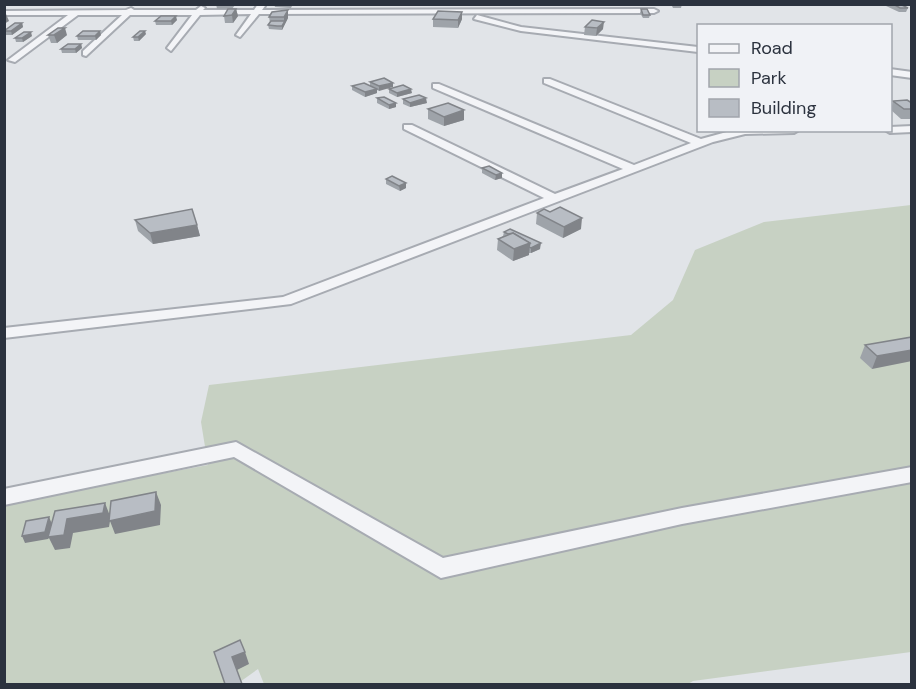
<svg xmlns="http://www.w3.org/2000/svg" width="916" height="689" viewBox="0 0 916 689" font-family="'DM Sans',sans-serif">
  <rect width="100%" height="100%" fill="#e1e4e8"/>
  <path fill="#c7d1c3" d="M911 205V652L693 681 688 684H264L258 669 237 684H5V503L208 465 201 422 209 385 631 335 673 300 695 250 764 222Z"/>
  <g fill="none" stroke-linecap="round" stroke-linejoin="round">
    <defs>
      <g id="street">
        <path d="M258 4 265 6 262 10 654 9 658 11 654 13 259 14 240 37 236 35 251 14 200 15 171 51 167 48 192 15H130L86 56 83 55V51L122 15H78L15 62 8 60 68 15H4V11L126 10 131 8 134 10H196L201 6 205 8 203 10H254Z"/>
        <path d="M477 15 521 27 698 47V52L521 31 474 19Z"/>
        <path d="M890 69 912 72V78L890 75Z"/>
        <path d="M544 79H550L701 139 734 130H799L794 133 745 134 713 142 291 304 4 338V328L283 297 544 198 404 129V125H412L555 194 623 169 433 88V84H439L634 165 691 143 544 83Z"/>
        <path d="M912 126V132L890 133 885 130H890V127Z"/>
        <path d="M236 442 443 558 682 508 912 467V482L682 524 441 578 234 457 4 505V489Z"/>
      </g>
    </defs>
    <use href="#street" stroke="#a7abb2" stroke-width="4"/>
    <use href="#street" fill="#f3f4f7" fill-rule="evenodd"/>
  </g>
  <g fill="#9ea3a9">
    <path d="M216 4H235V5L232 9H217Z"/>
    <path d="M274 4H293L291 8 275 7Z"/>
    <path d="M671 4H682L681 8H673Z"/>
    <path d="M887 4H900L908 8 906 12H899L886 6Z"/>
    <path d="M236 9 238 16 233 23H225L224 16Z"/>
    <path d="M641 9 650 15 649 18H643L640 13Z"/>
    <path d="M288 10V18L282 30 269 29 268 25 270 23 269 17Z"/>
    <path d="M462 12V19L458 28 433 27V19Z"/>
    <path d="M177 20 172 25H156L155 21Z"/>
    <path d="M22 23 23 27 12 35H5L4 31Z"/>
    <path d="M585 27 603 29 596 36 584 35Z"/>
    <path d="M146 34 139 41H134L133 37Z"/>
    <path d="M48 35H67L57 43H51Z"/>
    <path d="M101 35 96 40H78L77 36Z"/>
    <path d="M32 36 23 42H16L15 38Z"/>
    <path d="M81 44 82 48 76 53H62L61 49Z"/>
    <path d="M384 78 379 91 377 90V93L365 97 352 90V86L370 85V82Z"/>
    <path d="M389 89 412 93 397 97 389 93Z"/>
    <path d="M377 98 396 107 389 109 377 103Z"/>
    <path d="M403 99 427 103 410 107 403 104Z"/>
    <path d="M893 101 912 103V119H901L891 110Z"/>
    <path d="M428 109 464 120 444 126 428 119Z"/>
    <path d="M482 168 502 178 495 180 482 173Z"/>
    <path d="M386 179 406 183V188L400 191 386 184Z"/>
    <path d="M537 213 581 229 563 238 536 224Z"/>
    <path d="M135 220 197 225 200 236 153 244 138 231Z"/>
    <path d="M504 232 540 249 531 253H529V255L513 261 497 250 498 239 503 236Z"/>
    <path d="M912 337 872 369 860 358 865 345Z"/>
  </g>
  <g fill="#818489">
    <path d="M236 9 238 16 233 23 232 15Z"/>
    <path d="M288 10V18L282 30V26L284 21V17Z"/>
    <path d="M462 12V19L458 28V20Z"/>
    <path d="M4 14H6L9 21 4 24Z"/>
    <path d="M176 16 177 20 172 25 171 21Z"/>
    <path d="M604 22 603 29 596 36 597 28Z"/>
    <path d="M22 23 23 27 12 35 11 31Z"/>
    <path d="M65 28 67 35 57 43 54 35Z"/>
    <path d="M100 31 101 35 96 40 95 36Z"/>
    <path d="M145 31 146 34 139 41 138 37Z"/>
    <path d="M31 32 32 36 23 42 22 38Z"/>
    <path d="M81 44 82 48 76 53 75 49Z"/>
    <path d="M393 83V87L379 91V86Z"/>
    <path d="M377 89V93L365 97V92Z"/>
    <path d="M411 89 412 93 397 97V93Z"/>
    <path d="M426 98 427 103 410 107V103Z"/>
    <path d="M396 103V107L389 109V105Z"/>
    <path d="M464 110V120L444 126V117Z"/>
    <path d="M502 173V178L495 180 496 175Z"/>
    <path d="M406 183V188L400 191 399 186Z"/>
    <path d="M582 218 581 229 563 238 564 227Z"/>
    <path d="M197 225 200 236 153 244 150 233Z"/>
    <path d="M530 243 529 255 513 261 514 249Z"/>
    <path d="M541 243 540 249 531 253V248Z"/>
    <path d="M912 350V361L872 369 877 356Z"/>
    <path d="M156 492 161 505 160 525 115 534 110 521 109 527 73 533 70 548 55 550 49 538 48 539 25 543 22 536 49 517 52 524 67 519 105 503 110 516Z"/>
    <path d="M245 652 249 664 237 670 232 657Z"/>
  </g>
  <g fill="#b8bdc4" stroke="#818489" stroke-width="1.5">
    <path d="M893 4H900L908 8H900Z"/>
    <path d="M228 9H236L232 15 224 16Z"/>
    <path d="M641 9H647L650 15H643Z"/>
    <path d="M288 10 284 17H269L272 12Z"/>
    <path d="M438 11 462 12 458 20 433 19Z"/>
    <path d="M161 16H176L171 21H155Z"/>
    <path d="M592 20 604 22 597 28 585 27Z"/>
    <path d="M271 21H285L282 26H277L268 25Z"/>
    <path d="M15 23H22L11 31H4Z"/>
    <path d="M58 28H65L54 35H48Z"/>
    <path d="M83 31H100L95 36H77Z"/>
    <path d="M140 31H145L138 37H133Z"/>
    <path d="M24 32H31L22 38H15Z"/>
    <path d="M68 44H81L75 49H61Z"/>
    <path d="M384 78 393 83 379 86 370 82Z"/>
    <path d="M364 83 377 89 365 92 352 86Z"/>
    <path d="M403 85 411 89 397 93 389 89Z"/>
    <path d="M419 95 426 98 410 103 403 99Z"/>
    <path d="M384 97 396 103 389 105 377 98Z"/>
    <path d="M907 100 912 103V109H904L893 101Z"/>
    <path d="M448 103 464 110 444 117 428 109Z"/>
    <path d="M489 166 502 173 496 175 482 168Z"/>
    <path d="M392 176 406 183 399 186 386 179Z"/>
    <path d="M560 207 582 218 564 227 537 213 544 209 550 212Z"/>
    <path d="M192 209 197 225 150 233 135 220Z"/>
    <path d="M510 229 541 243 531 248 529 247 530 243 513 233 508 234 504 232Z"/>
    <path d="M513 233 530 243 514 249 498 239Z"/>
    <path d="M912 337V350L877 356 865 345Z"/>
    <path d="M156 492 155 511 109 521 111 501Z"/>
    <path d="M105 503 103 513 67 519 64 535 48 537 55 511Z"/>
    <path d="M49 517 45 532 22 536 26 521Z"/>
    <path d="M240 640 245 652 232 657 242 684H225L214 652Z"/>
  </g>
  <rect width="916" height="689" fill="none" stroke="#2b323e" stroke-width="12"/>
  <rect x="697" y="24" width="195" height="108" fill="#f0f2f6" stroke="#a1a5ac" stroke-width="1.5"/>
  <rect x="709" y="44" width="30" height="9" fill="#f3f4f7" stroke="#a1a5ac" stroke-width="1.5"/>
  <text x="751" y="54" font-size="18" fill="#2b323e">Road</text>
  <rect x="709" y="69" width="30" height="18" fill="#c7d1c3" stroke="#a1a5ac" stroke-width="1.5"/>
  <text x="751" y="84" font-size="18" fill="#2b323e">Park</text>
  <rect x="709" y="99" width="30" height="18" fill="#b8bdc4" stroke="#a1a5ac" stroke-width="1.5"/>
  <text x="751" y="114" font-size="18" fill="#2b323e">Building</text>
</svg>
